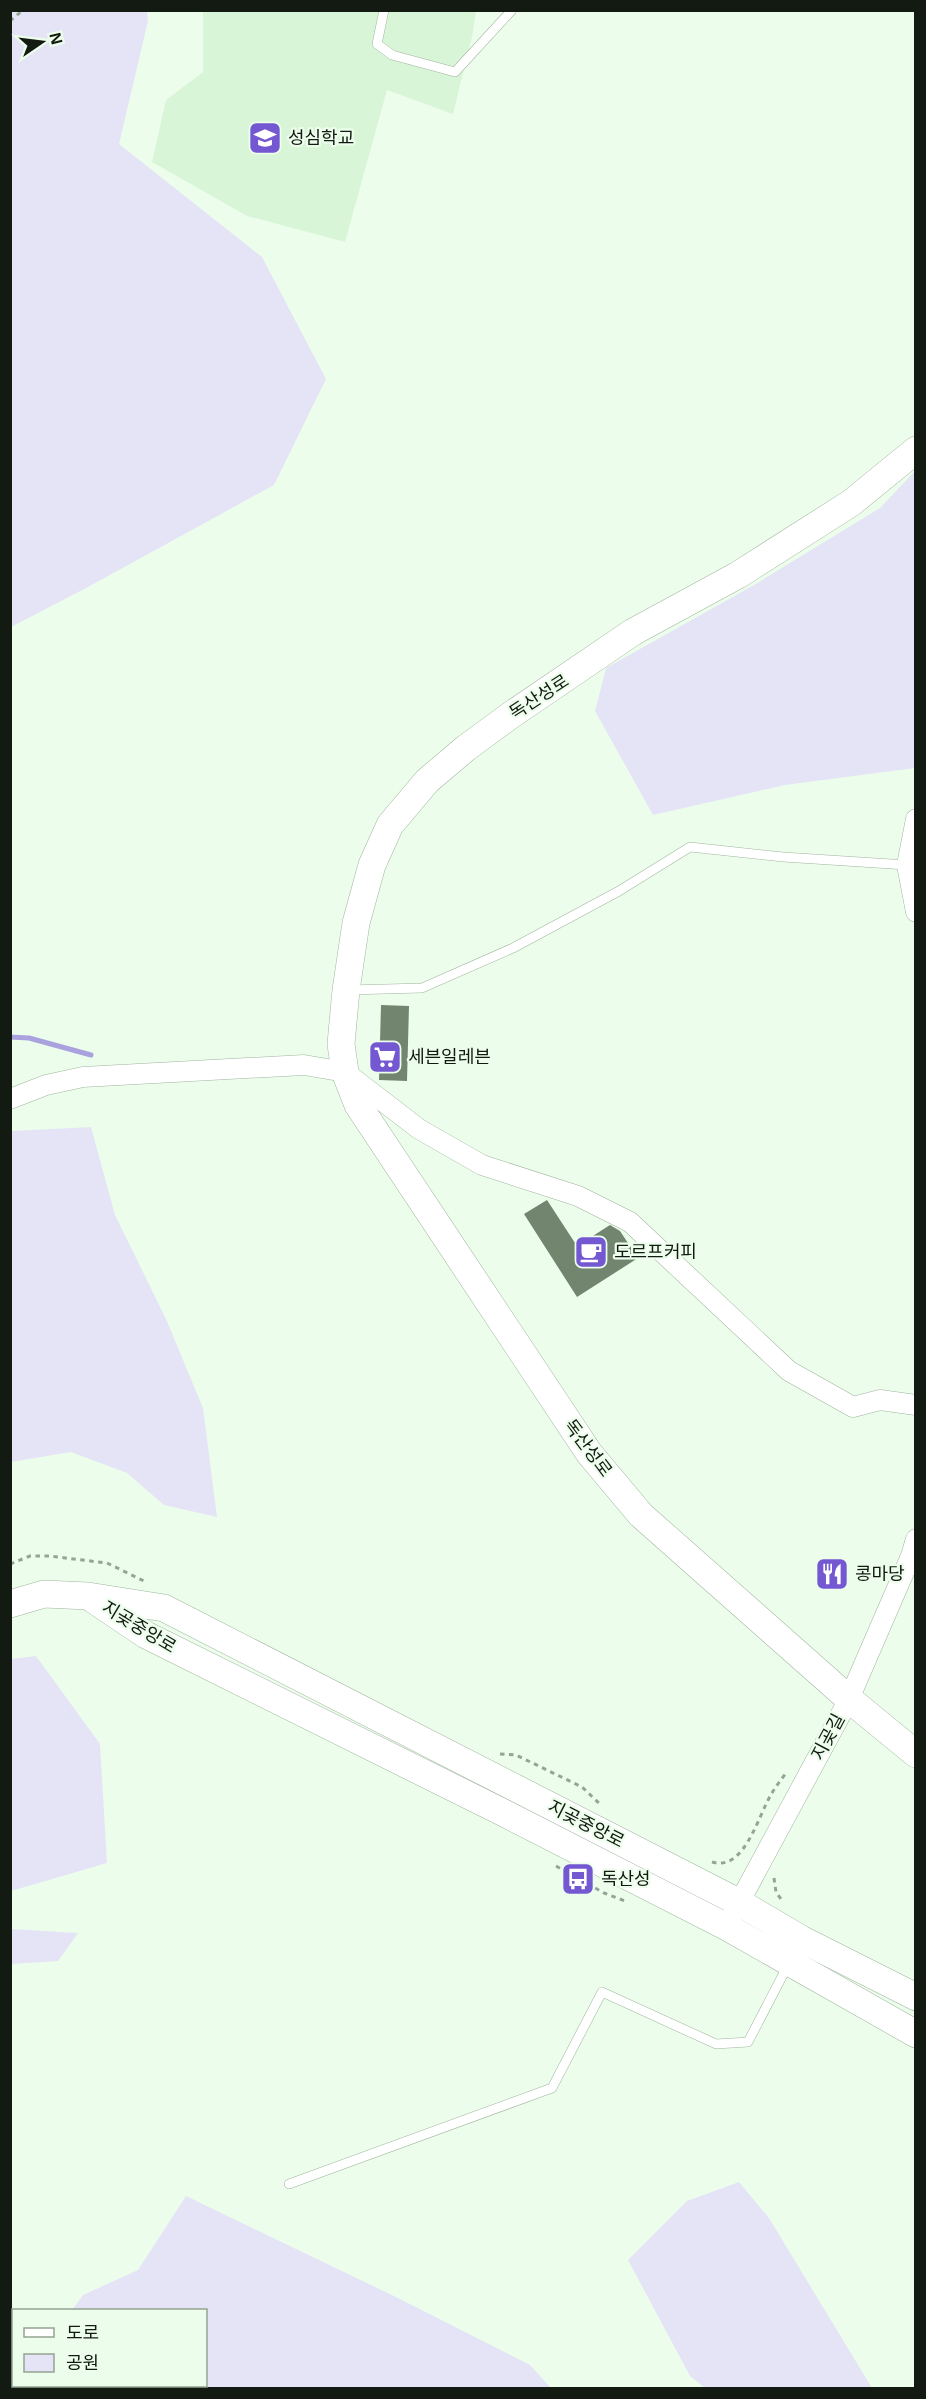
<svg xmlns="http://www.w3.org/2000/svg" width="926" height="2399" viewBox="0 0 926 2399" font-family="Helvetica,'Noto Sans KR',sans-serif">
  <rect width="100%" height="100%" fill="#ecfeeb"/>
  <path fill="#d9f5d8" d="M203 11H476L472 37 453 114 387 90 345 242 247 216 152 162 166 100 203 72Z"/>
  <g fill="#e5e4f7">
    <path d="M11 10 147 11 148 21 119 144 262 257 326 379 274 485 88 587 11 627Z"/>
    <path d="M915 471V768L785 785 653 815 595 711 606 668 754 585 880 508Z"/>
    <path d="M91 1127 115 1215 166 1319 203 1408 217 1517 164 1505 127 1473 71 1452 11 1462V1131Z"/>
    <path d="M36 1656 100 1744 107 1863 11 1891V1659Z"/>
    <path d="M10 1929H11L78 1933 58 1961 11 1964Z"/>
    <path d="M739 2182 769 2218 872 2388H705L690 2376 628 2260 687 2201Z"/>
    <path d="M186 2196 396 2297 530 2365 551 2388H65L64 2386H206V2310H72L83 2295 138 2270Z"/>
  </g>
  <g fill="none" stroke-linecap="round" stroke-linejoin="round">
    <path stroke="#a9a2de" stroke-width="5" d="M10 1037 29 1038 91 1055"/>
  </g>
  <g fill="#71856f">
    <path d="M381 1005 409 1006 407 1081 379 1080Z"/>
    <path d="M547 1200 577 1246 610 1225 620 1231 638 1258 577 1297 524 1214Z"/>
  </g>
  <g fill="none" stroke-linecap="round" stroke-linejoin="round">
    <defs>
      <g id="lane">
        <path d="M384 10 377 44 392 55 455 72 512 10"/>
        <path d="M348 990 422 988 513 948 619 891 690 847 783 857 907 865"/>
        <path d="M289 2184 552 2088 602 1992 716 2044 748 2042 788 1965"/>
      </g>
      <g id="street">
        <path d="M916 819 907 865 916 912"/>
        <path d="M10 1099 46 1085 83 1077 304 1065 345 1072 419 1129 482 1165 578 1196 630 1222 789 1371 853 1407 880 1400 916 1405"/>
        <path d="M733 1914 849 1699 911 1556 916 1539"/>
      </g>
      <g id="secondary">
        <path d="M916 450 851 503 738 575 633 632 511 715 466 748 427 781 390 825 372 865 356 923 346 990 341 1044 345 1072 358 1105 589 1453 641 1515 849 1699 916 1754"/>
        <path d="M94 1600 146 1635 506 1814 727 1927 916 2034"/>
        <path d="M10 1604 44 1594 88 1596 164 1608 740 1903 801 1939 916 1997"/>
      </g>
    </defs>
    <use href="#lane" stroke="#a0b59f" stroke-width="10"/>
    <use href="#street" stroke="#a0b59f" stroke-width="21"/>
    <use href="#secondary" stroke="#a0b59f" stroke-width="28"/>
    <g stroke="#96a495" stroke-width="3" stroke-dasharray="4.5 4.5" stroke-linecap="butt">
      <path d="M10 21 23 10"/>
      <path d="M10 1564 30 1556H49L107 1563 146 1582"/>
      <path d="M500 1754 516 1755 582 1787 602 1806"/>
      <path d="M712 1862C745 1872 758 1815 772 1793 776 1786 781 1780 786 1773"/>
      <path d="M556 1866 604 1893 625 1901"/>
      <path d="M774 1878 776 1892 783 1902"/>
    </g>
    <use href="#lane" stroke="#fff" stroke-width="9"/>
    <use href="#street" stroke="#fff" stroke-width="20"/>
    <use href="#secondary" stroke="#fff" stroke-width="27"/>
  </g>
  <defs>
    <symbol id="school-square" viewBox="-11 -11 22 22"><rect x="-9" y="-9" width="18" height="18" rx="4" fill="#7458d2" stroke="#ecfeeb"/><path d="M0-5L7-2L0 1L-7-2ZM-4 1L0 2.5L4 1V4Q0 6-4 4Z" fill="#fff"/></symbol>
    <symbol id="supermarket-square" viewBox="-11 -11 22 22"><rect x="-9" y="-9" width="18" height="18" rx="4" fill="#7458d2" stroke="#ecfeeb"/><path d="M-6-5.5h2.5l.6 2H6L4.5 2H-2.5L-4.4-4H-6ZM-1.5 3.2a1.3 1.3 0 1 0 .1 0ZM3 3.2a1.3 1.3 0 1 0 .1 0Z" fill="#fff"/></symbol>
    <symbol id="cafe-square" viewBox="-11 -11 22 22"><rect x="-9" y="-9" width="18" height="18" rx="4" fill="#7458d2" stroke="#ecfeeb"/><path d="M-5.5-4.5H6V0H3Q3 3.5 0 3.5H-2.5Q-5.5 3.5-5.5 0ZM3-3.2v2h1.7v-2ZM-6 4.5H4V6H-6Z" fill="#fff"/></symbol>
    <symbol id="restaurant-square" viewBox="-11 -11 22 22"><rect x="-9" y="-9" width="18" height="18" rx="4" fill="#7458d2" stroke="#ecfeeb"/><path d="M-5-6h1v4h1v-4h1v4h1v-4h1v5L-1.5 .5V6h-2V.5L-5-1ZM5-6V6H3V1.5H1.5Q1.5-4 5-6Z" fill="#fff"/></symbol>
    <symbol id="bus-square" viewBox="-11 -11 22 22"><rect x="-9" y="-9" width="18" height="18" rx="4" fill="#7458d2" stroke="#ecfeeb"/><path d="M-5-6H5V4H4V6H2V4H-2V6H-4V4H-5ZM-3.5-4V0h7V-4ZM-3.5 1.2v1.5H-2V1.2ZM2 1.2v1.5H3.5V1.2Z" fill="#fff"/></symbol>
  </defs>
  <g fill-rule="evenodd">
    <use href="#school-square" x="246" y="119" width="38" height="38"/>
    <use href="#supermarket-square" x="366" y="1038" width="38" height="38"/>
    <use href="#cafe-square" x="572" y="1233" width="38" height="38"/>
    <use href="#restaurant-square" x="813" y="1555" width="38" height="38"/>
    <use href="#bus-square" x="559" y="1860" width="38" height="38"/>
  </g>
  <g text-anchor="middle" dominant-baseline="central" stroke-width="4.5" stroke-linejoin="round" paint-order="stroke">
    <g font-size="18" fill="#121a11" stroke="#ecfeeb" text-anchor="start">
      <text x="288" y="138">성심학교</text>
      <text x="408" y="1057">세븐일레븐</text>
      <text x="614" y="1252">도르프커피</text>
      <text x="855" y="1574">콩마당</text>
      <text x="601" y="1879">독산성</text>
    </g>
    <g font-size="18" fill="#121a11" stroke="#ecfeeb">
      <text transform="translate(539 697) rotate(-33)">독산성로</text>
      <text transform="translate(588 1448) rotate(53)">독산성로</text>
      <text transform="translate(139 1627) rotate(31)">지곶중앙로</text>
      <text transform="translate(828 1737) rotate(-62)">지곶길</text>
      <text transform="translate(586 1824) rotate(27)">지곶중앙로</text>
    </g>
  </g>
  <rect width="926" height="2399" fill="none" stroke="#121a11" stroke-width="24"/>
  <rect x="12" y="2309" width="195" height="78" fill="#ecfeeb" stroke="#95a394" stroke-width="1.5"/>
  <rect x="24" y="2328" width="30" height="9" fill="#ffffff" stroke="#95a394" stroke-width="1.5"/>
  <text x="66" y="2339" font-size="18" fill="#121a11">도로</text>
  <rect x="24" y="2354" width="30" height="18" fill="#e5e4f7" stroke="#95a394" stroke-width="1.5"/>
  <text x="66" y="2369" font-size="18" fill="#121a11">공원</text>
  <g transform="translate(42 42) rotate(76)" stroke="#ecfeeb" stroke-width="4.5" paint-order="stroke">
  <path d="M0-4.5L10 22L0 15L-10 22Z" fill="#121a11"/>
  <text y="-9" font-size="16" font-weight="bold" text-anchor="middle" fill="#121a11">N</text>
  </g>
</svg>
